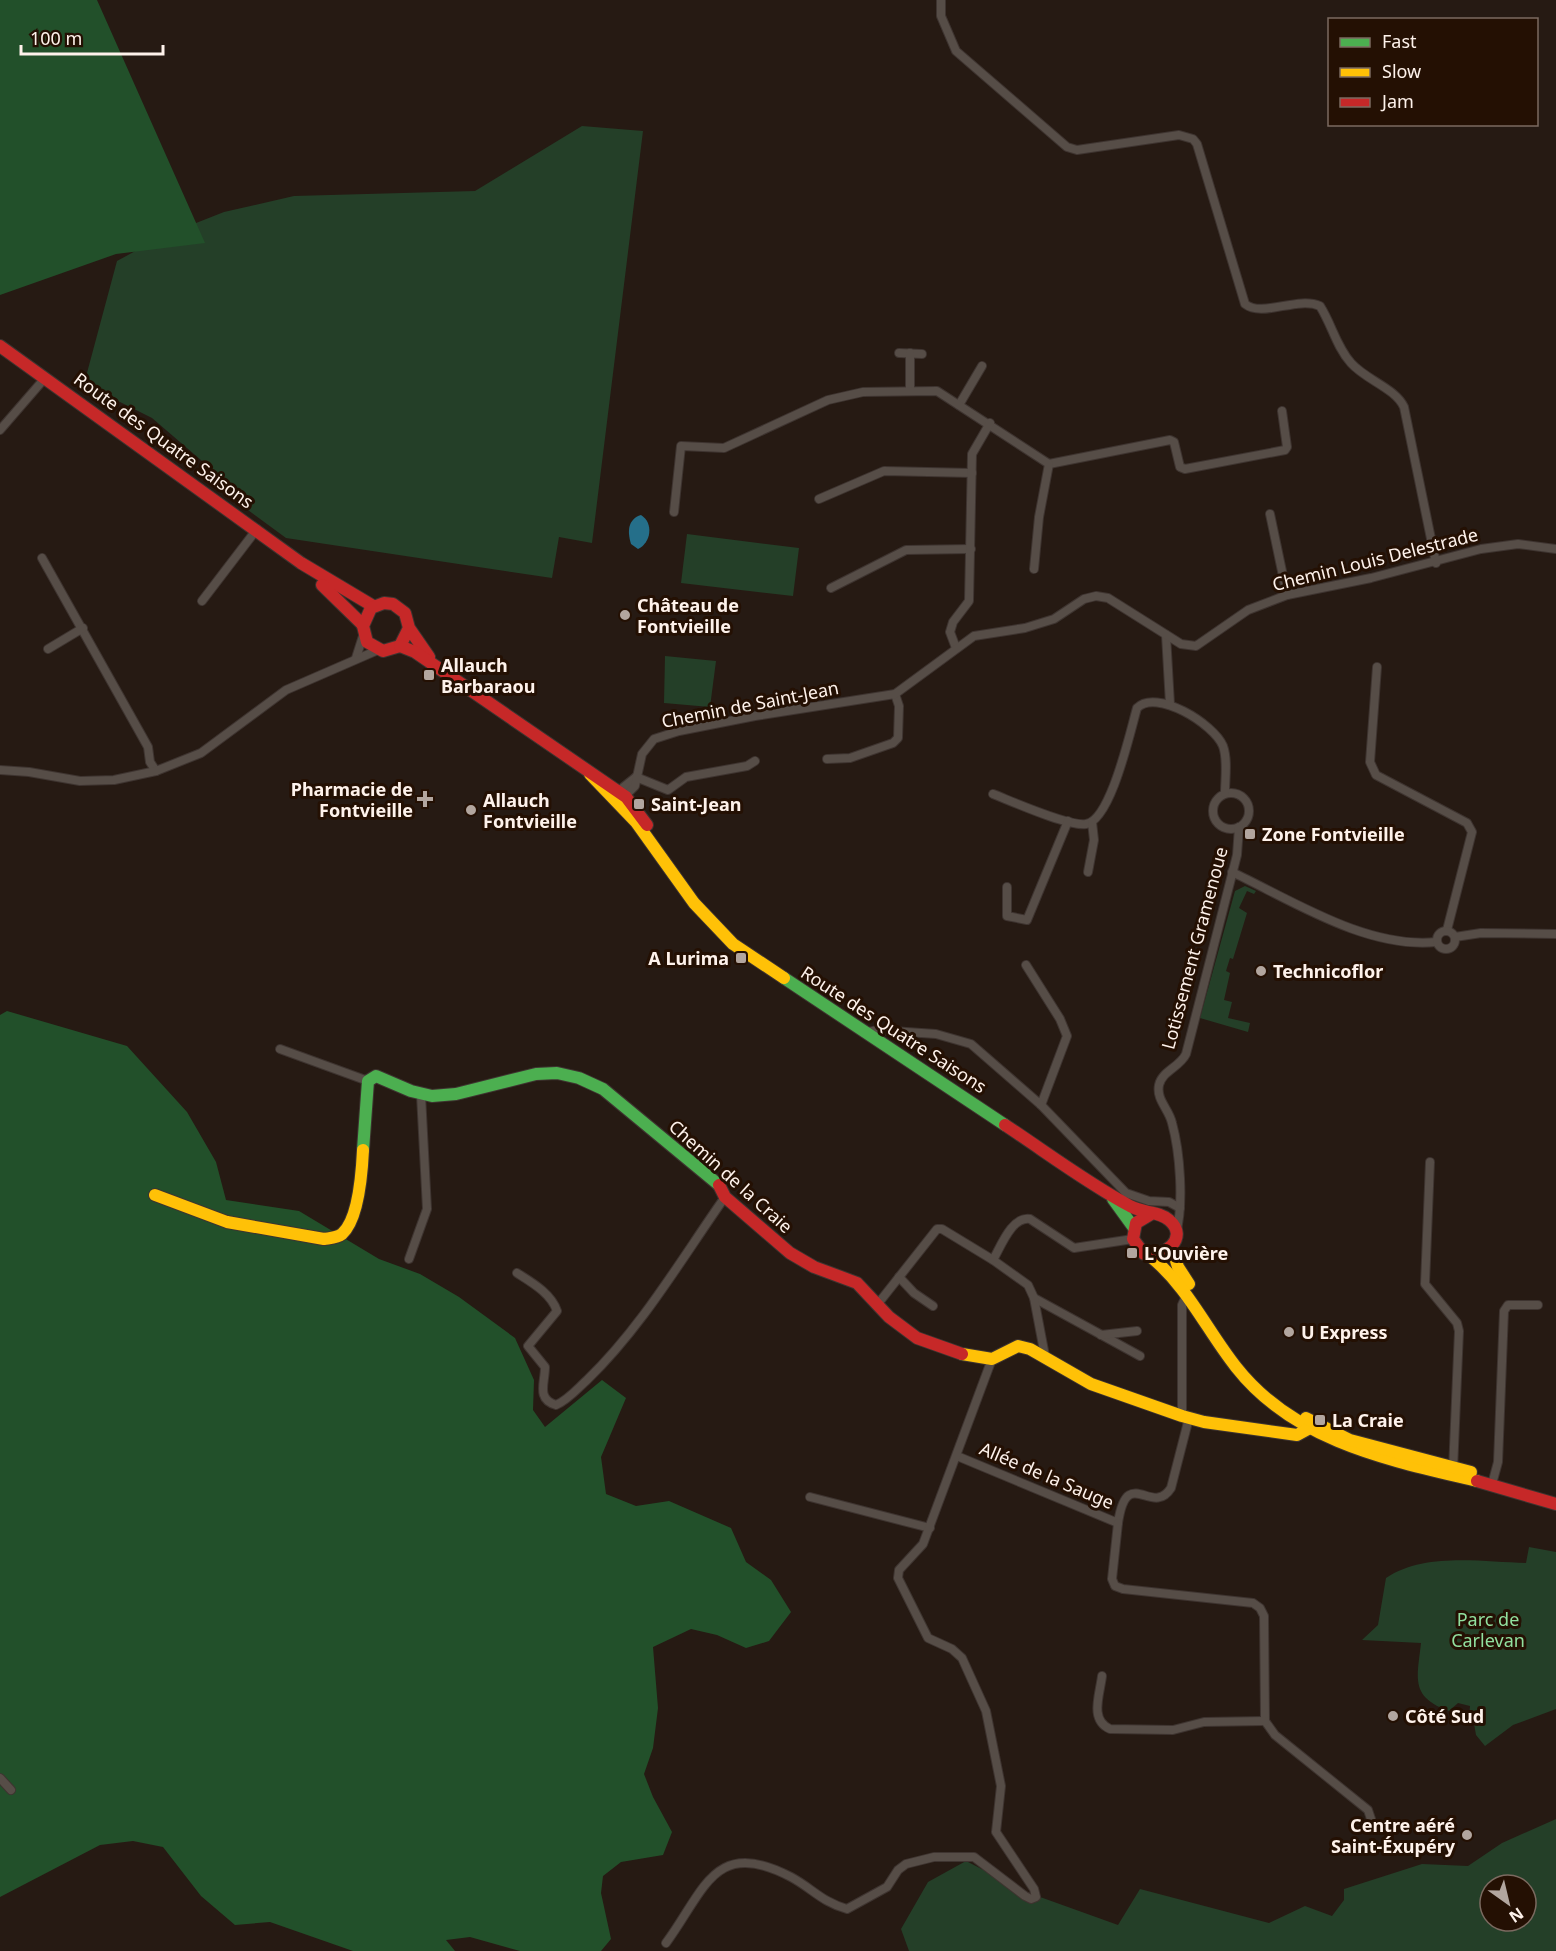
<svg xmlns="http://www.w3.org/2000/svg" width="1556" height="1951" viewBox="0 0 1556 1951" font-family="'Noto Sans',sans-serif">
  <rect width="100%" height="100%" fill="#261a13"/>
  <g fill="#243f28" fill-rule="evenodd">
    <path d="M582 126 643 131 592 543 559 537 552 578 286 538 229 496 230 485 152 418 84 384 117 261 163 236 224 212 294 196 475 191Z"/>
    <path d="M687 534 799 548 793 596 681 583Z"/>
    <path d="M665 656 716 661 710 707 664 703Z"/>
    <path d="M1245 886 1256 891 1254 894 1247 891 1239 908 1247 913 1233 959 1230 958 1226 971 1230 973 1224 1000 1232 1002 1228 1018 1250 1023 1248 1032 1200 1018 1235 891Z"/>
    <path d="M1529 1547 1556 1552V1709L1513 1725 1485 1746 1476 1735 1473 1718H1469L1470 1706 1458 1703 1449 1711C1410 1697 1417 1679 1421 1643L1362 1640 1378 1625 1386 1578C1425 1552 1481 1562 1526 1563Z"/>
    <path d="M1556 1819V1951H909L901 1929 928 1882 966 1861 1029 1893 1118 1925 1140 1889 1269 1923 1305 1906 1332 1916 1344 1900V1889L1422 1864 1468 1866 1502 1843ZM1490 1885H1526V1921H1490Z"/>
  </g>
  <g fill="#22502a">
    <path d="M0 0H97L205 243 116 254 0 295Z"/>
    <path d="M7 1011 127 1046 187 1112 216 1162 226 1200 299 1211 379 1259 420 1274 459 1297 515 1338 534 1380 533 1410 545 1427 602 1380 626 1398 601 1457 606 1494 636 1506 669 1501 731 1528 746 1562 771 1580 791 1612 769 1641 746 1648 717 1635 691 1629 653 1647 658 1708 653 1748 644 1774 653 1797 672 1832 663 1855 621 1862 603 1876 601 1893 611 1939 601 1951H520L470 1937 446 1940 455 1951H353L270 1922 235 1925 201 1896 163 1847 133 1841 100 1845 0 1897V1015Z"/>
  </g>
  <path fill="#256f8a" d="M641 515C654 523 651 543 638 549L631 544C627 531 628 519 641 515Z"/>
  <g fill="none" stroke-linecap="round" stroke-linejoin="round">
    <defs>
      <g id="street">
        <path d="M941 0V16L956 51 1067 147 1077 150 1179 135 1193 139 1197 144 1245 304C1262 318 1297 296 1320 306 1332 325 1336 346 1351 363 1366 380 1395 388 1404 407L1436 563"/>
        <path d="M899 353 922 354"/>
        <path d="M910 391V353"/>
        <path d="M959 405 982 366"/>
        <path d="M0 430 45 378"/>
        <path d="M1049 464 1170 440 1174 442 1180 467 1185 469 1285 450 1287 447 1282 411"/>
        <path d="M819 499 884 471 972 473"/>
        <path d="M674 512 681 446 724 448 828 400 863 392 937 391 1049 464 1039 517 1034 569"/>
        <path d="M1270 514 1287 595"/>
        <path d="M42 558 148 747 150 762 156 771"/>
        <path d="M831 588 906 550 971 549"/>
        <path d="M202 601 257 529"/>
        <path d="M1166 635 1170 704"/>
        <path d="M956 648 950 632 953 622 969 601 972 454 990 423"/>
        <path d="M48 649 83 628"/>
        <path d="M356 658 363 636"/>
        <path d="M1377 667 1370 762 1376 775 1467 823 1472 832 1447 930"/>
        <path d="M827 759 850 758 893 743 898 738 899 706 895 694"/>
        <path d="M0 770 29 772 80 781 114 780 156 771 201 753 286 690 378 650"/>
        <path d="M636 777 668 790 686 777 747 766 755 761"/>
        <circle cx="1231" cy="811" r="18"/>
        <path d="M616 793 636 777"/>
        <path d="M993 794C1011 801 1069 827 1086 824 1111 820 1130 732 1137 708 1156 688 1214 724 1223 746 1228 760 1225 779 1225 793"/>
        <path d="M623 798 635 786 642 754 654 739 679 731 755 716 895 694 974 636 1025 628 1054 619 1084 599 1096 596 1108 598 1181 644 1196 646 1248 610 1287 595 1371 578 1481 549 1518 544 1556 549"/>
        <path d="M1088 872 1094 840 1092 822"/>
        <path d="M1232 872C1293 901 1367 949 1436 942"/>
        <path d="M1007 887V916L1027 920 1068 821"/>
        <circle cx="1446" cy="940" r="9"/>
        <path d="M1455 937 1481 933 1556 934"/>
        <path d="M1026 965 1060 1019 1067 1036 1041 1105"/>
        <path d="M864 1033 877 1030 936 1034 971 1044 1041 1105 1126 1193 1149 1201 1169 1202 1180 1208"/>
        <path d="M280 1049 368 1081"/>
        <path d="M1430 1162 1425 1284 1457 1323 1459 1331 1453 1470"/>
        <path d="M1176 1233C1184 1204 1180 1152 1172 1123 1169 1109 1156 1100 1159 1085 1162 1071 1180 1067 1186 1054L1237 855 1239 827"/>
        <path d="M409 1259 427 1209 421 1095"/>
        <path d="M517 1273C531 1282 551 1293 557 1311L528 1346 545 1367C545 1383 536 1399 556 1405 568 1400 577 1389 587 1380 642 1327 682 1258 725 1197"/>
        <path d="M899 1277 914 1293 933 1306"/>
        <path d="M1034 1298 1140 1356"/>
        <path d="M877 1305 937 1229H942L993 1260"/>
        <path d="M1101 1335 1137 1331"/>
        <path d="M1045 1356 1034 1298 1028 1285 993 1260C1001 1246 1012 1216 1030 1219L1074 1248 1133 1239"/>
        <path d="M1182 1416V1305L1187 1294"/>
        <path d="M957 1456 1118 1523C1127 1463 1152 1518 1171 1488L1189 1418"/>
        <path d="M1492 1484 1498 1462 1504 1311 1508 1305H1538"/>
        <path d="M810 1497 930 1528"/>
        <path d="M1118 1523 1112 1579 1115 1586 1123 1589 1253 1603 1260 1608 1264 1616 1265 1721 1275 1735 1368 1810 1371 1819"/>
        <path d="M1102 1676C1100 1694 1089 1720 1110 1729L1173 1730 1204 1722 1265 1721"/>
        <path d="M0 1778 11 1790"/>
        <path d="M666 1943C704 1892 714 1836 791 1877 813 1889 822 1902 847 1909L887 1887 898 1870 906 1864 934 1857H974L1025 1896 1031 1899 1036 1897 1034 1889 996 1832 1001 1786 986 1711 962 1658 952 1649 928 1638 898 1578 899 1570 923 1544 992 1359"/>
      </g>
      <g id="fast">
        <path d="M784 978 1005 1125"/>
        <path d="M363 1150 368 1081 376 1076 411 1091 432 1096 456 1094 536 1074 557 1073 579 1078 603 1089 719 1185"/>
        <path d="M1113 1199 1134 1228"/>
      </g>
      <g id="slow">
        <path d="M590 774 636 822 694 903 733 944 784 978"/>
        <path d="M155 1195 227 1222 324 1239C330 1238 337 1238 342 1234 359 1219 362 1171 363 1150"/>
        <path d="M1172 1248 1178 1267 1189 1284"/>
        <path d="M1150 1256C1188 1287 1206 1329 1236 1367 1295 1442 1389 1460 1477 1481"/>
        <path d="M962 1354 992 1359 1018 1346 1030 1349 1091 1384 1182 1416 1204 1422 1297 1435 1308 1429 1312 1422"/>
        <path d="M1306 1418 1350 1440 1471 1472"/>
      </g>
      <g id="jam">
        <path d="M0 346 301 563 373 606"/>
        <path d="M322 585 362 624"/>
        <path d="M409 628 400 646 383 651 367 642 363 626 371 608 384 603 393 604 405 613 409 628 429 657"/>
        <path d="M400 646 415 652 626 797 647 825"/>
        <path d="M1005 1125C1046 1152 1087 1183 1130 1206 1142 1213 1159 1211 1169 1220 1190 1238 1164 1258 1144 1254L1133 1239 1136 1223 1151 1214"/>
        <path d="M719 1185 725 1197 790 1253 814 1267 857 1283 889 1317 917 1338 962 1354"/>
        <path d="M1477 1481 1556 1504"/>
      </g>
    </defs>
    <use href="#street" stroke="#3e3430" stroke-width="10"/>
    <use href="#fast" stroke="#3e3430" stroke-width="14"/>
    <use href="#slow" stroke="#3e3430" stroke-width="14"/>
    <use href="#jam" stroke="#3e3430" stroke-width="14"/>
    <use href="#street" stroke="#564d47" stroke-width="8"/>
    <use href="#fast" stroke="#4caf50" stroke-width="12"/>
    <use href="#slow" stroke="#ffc107" stroke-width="12"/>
    <use href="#jam" stroke="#c62828" stroke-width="12"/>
  </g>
  <g fill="#b2a69f" stroke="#241003" stroke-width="2">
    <circle cx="625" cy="615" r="6"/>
    <rect x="423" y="669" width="12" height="12" rx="3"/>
    <path d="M422 790h6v6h6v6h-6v6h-6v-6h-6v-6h6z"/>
    <rect x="633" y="798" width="12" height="12" rx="3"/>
    <circle cx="471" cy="810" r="6"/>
    <rect x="1244" y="828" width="12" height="12" rx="3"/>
    <rect x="735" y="952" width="12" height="12" rx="3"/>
    <circle cx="1261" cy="971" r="6"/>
    <rect x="1126" y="1247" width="12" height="12" rx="3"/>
    <circle cx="1289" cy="1332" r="6"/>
    <rect x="1314" y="1414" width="12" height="12" rx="3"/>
    <circle cx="1393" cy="1716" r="6"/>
    <circle cx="1467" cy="1835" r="6"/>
  </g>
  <g text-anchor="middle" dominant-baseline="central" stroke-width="6" stroke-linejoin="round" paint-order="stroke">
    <g font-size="18" fill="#fef2eb" stroke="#241003">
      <text transform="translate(164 440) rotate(36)">Route des Quatre Saisons</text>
      <text transform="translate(1375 559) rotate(-14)">Chemin Louis Delestrade</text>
      <text transform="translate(750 704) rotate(-11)">Chemin de Saint-Jean</text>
      <text transform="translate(1194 948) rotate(-75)">Lotissement Gramenoue</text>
      <text transform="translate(894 1029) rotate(33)">Route des Quatre Saisons</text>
      <text transform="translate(731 1176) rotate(42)">Chemin de la Craie</text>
      <text transform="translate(1047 1475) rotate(23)">Allée de la Sauge</text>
    </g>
    <g font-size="18" font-weight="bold" fill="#fef2eb" stroke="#241003" text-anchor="start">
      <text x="637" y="605">Château de<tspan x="637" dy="21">Fontvieille</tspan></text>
      <text x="441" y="665">Allauch<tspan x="441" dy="21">Barbaraou</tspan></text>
      <text x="413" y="789" text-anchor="end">Pharmacie de<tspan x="413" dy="21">Fontvieille</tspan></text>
      <text x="483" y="800">Allauch<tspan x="483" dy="21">Fontvieille</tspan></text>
      <text x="651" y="804">Saint-Jean</text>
      <text x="1262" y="834">Zone Fontvieille</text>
      <text x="729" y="958" text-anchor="end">A Lurima</text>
      <text x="1273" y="971">Technicoflor</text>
      <text x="1144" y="1253">L'Ouvière</text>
      <text x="1301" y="1332">U Express</text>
      <text x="1332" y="1420">La Craie</text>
      <text x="1405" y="1716">Côté Sud</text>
      <text x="1455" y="1825" text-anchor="end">Centre aéré<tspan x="1455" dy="21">Saint-Éxupéry</tspan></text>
    </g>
    <g font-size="18" fill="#91e09f" stroke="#241003">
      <text x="1488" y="1619">Parc de<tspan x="1488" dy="21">Carlevan</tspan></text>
    </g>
  </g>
  <rect x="1328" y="18" width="210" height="108" fill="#241003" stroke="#7b6a60" stroke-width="1.5"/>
  <rect x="1340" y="38" width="30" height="9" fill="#4caf50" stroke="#7b6a60" stroke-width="1.5"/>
  <text x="1382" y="48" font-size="18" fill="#fef2eb">Fast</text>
  <rect x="1340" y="68" width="30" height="9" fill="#ffc107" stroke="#7b6a60" stroke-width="1.5"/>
  <text x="1382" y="78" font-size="18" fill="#fef2eb">Slow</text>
  <rect x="1340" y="98" width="30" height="9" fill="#c62828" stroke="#7b6a60" stroke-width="1.5"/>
  <text x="1382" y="108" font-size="18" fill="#fef2eb">Jam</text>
  <g transform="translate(1508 1903) rotate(146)"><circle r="28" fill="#241003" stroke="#7b6a60" stroke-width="1.5"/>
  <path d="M0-4.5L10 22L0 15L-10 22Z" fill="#b2a69f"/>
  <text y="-9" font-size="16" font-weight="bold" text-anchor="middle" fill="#fef2eb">N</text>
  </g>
  <path d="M21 45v9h142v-9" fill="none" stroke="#fef2eb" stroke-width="3"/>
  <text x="30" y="45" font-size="18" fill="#fef2eb" stroke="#241003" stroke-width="4.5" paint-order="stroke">100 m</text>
</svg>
